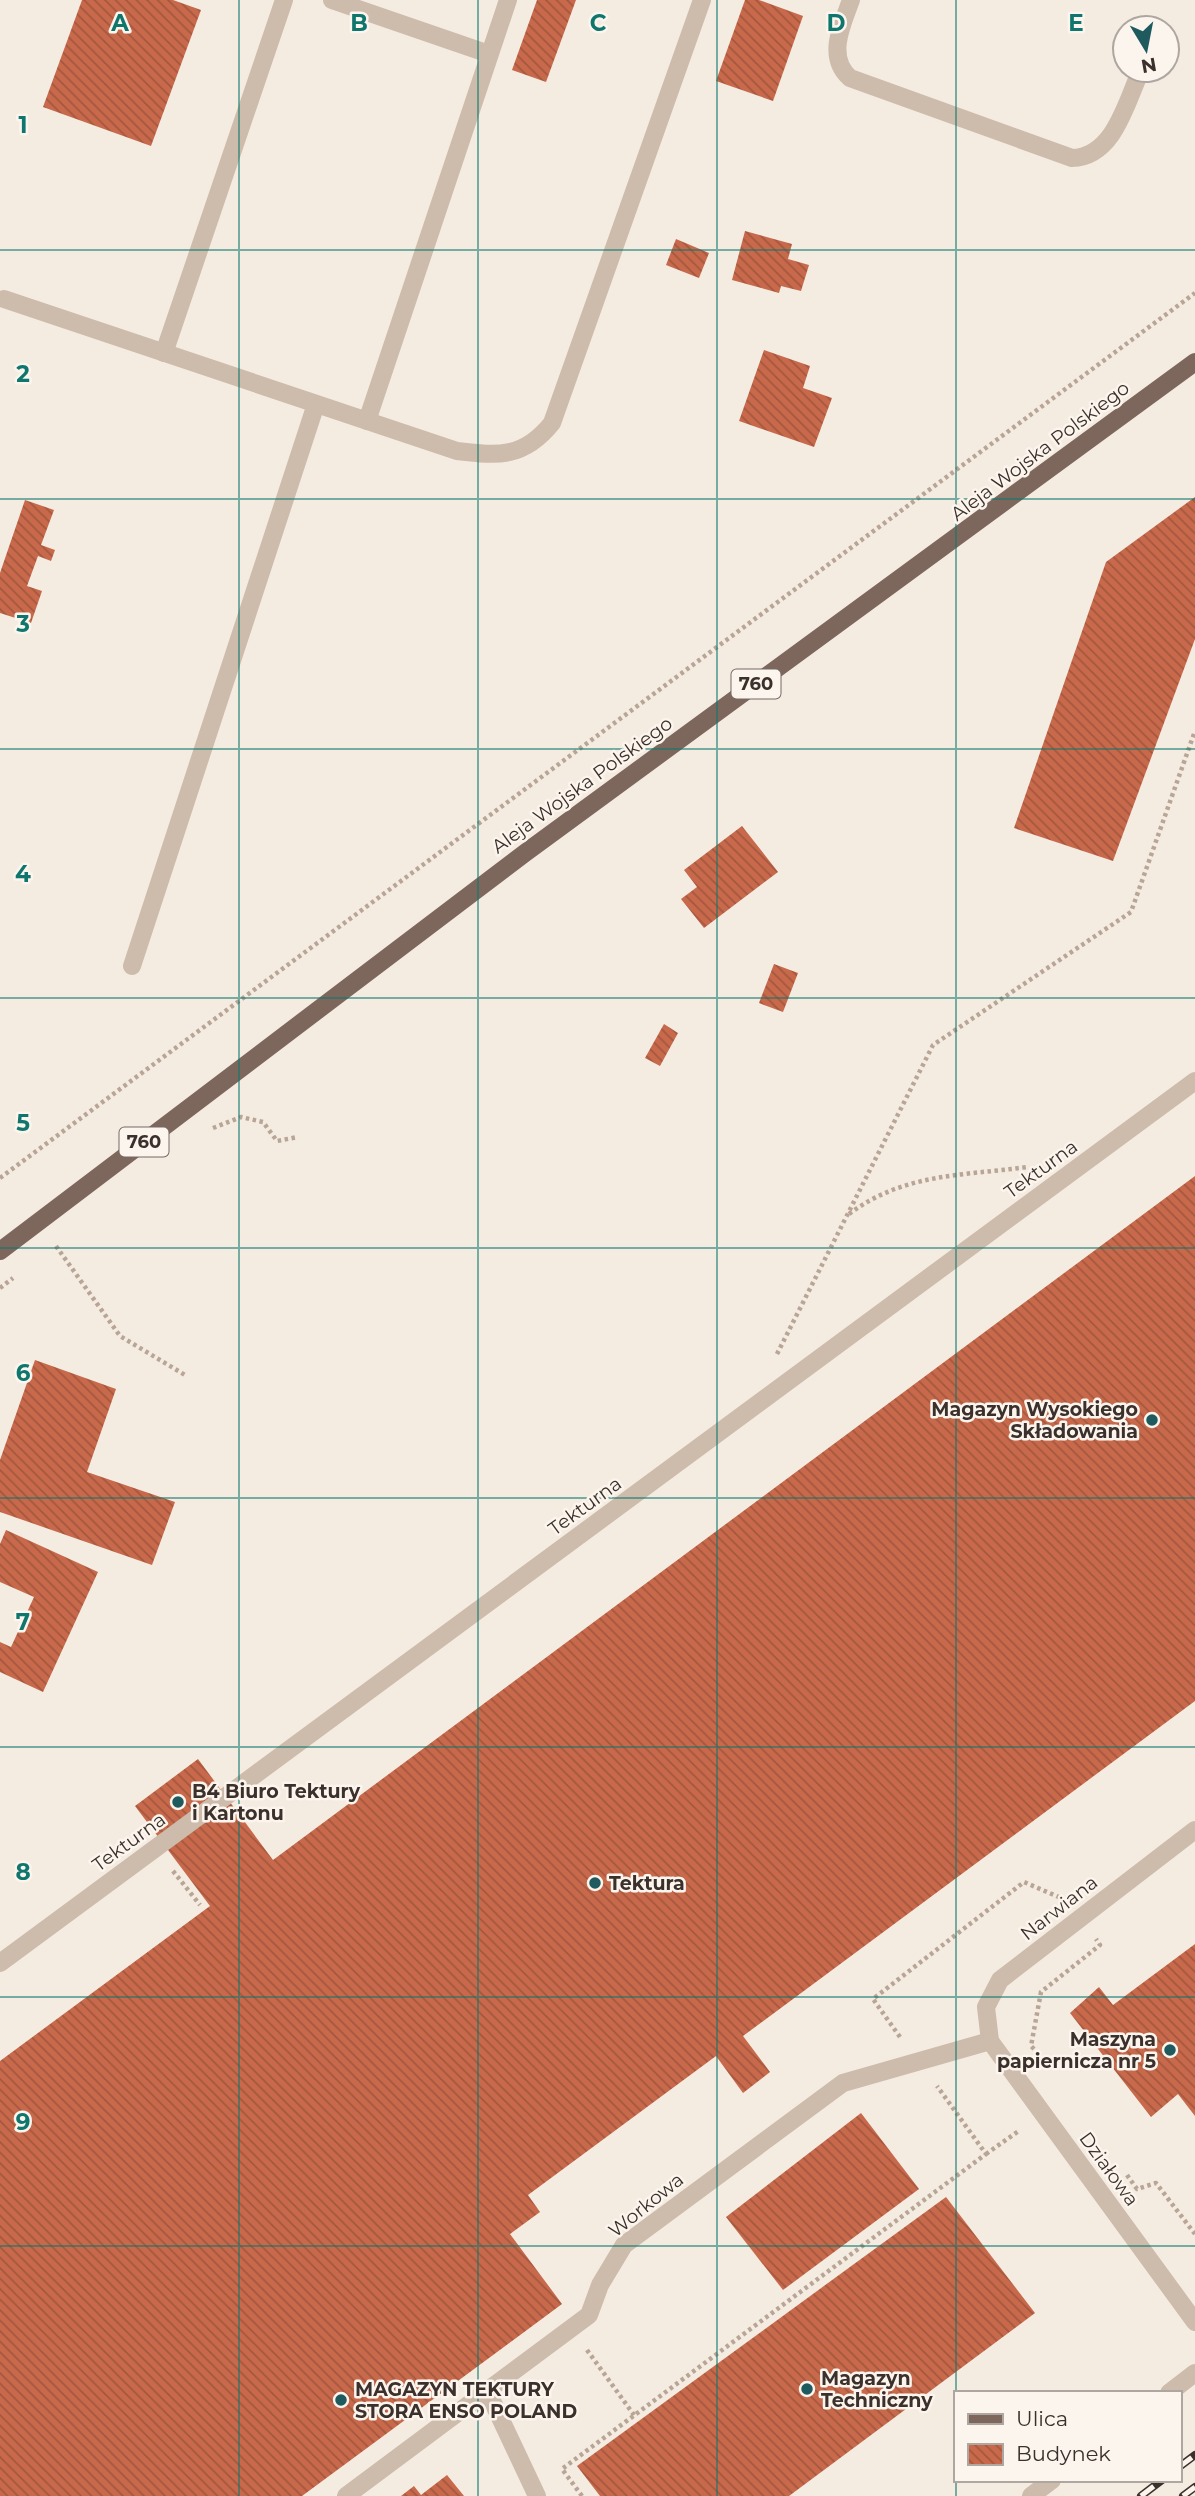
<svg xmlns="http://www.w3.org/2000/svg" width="1195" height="2496" viewBox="0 0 1195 2496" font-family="Montserrat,sans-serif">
  <defs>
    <pattern id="building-back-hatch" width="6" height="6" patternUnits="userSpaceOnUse" patternTransform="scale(1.75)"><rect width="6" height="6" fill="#c8694b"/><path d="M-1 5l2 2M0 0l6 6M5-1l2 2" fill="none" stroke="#a4573f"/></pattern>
  </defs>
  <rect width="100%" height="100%" fill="#f4ebe1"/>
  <g fill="url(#building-back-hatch)">
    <path d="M82 0H173L201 10 151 146 43 107Z"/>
    <path d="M537 0H576L546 82 512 70Z"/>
    <path d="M745 0H759L803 16 773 101 716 81Z"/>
    <path d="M745 231 792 244 788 259 809 265 801 291 781 286 779 293 732 280Z"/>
    <path d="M676 239 709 253 699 278 666 265Z"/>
    <path d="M764 350 810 366 803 388 832 398 814 447 739 421Z"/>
    <path d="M1195 497V639L1113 861 1014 828 1106 562Z"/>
    <path d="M25 500 54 510 41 545 55 550 51 561 38 556 27 586 42 591 31 623 0 613V573Z"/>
    <path d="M742 826 778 872 704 928 681 899 697 887 684 870Z"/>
    <path d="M774 964 798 973 783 1012 759 1003Z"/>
    <path d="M664 1024 678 1033 660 1066 645 1058Z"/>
    <path d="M1195 1176V1701L743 2036 770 2072 743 2093 716 2056 528 2195 540 2212 510 2234 562 2304 302 2496H0V2061L210 1906 135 1806 198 1759 273 1860Z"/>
    <path d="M35 1360 116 1389 87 1472 175 1502 152 1565 0 1512V1460Z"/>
    <path d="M6 1530 98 1572 43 1692 0 1672V1642L11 1647 34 1597 0 1582V1544Z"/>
    <path d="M1195 1944V2116L1178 2094 1151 2117 1070 2013 1099 1987 1113 2005Z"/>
    <path d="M861 2113 919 2189 783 2290 726 2217Z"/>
    <path d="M946 2197 1035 2313 789 2496H600L577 2466Z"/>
    <path d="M447 2475 464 2496H401L414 2486 421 2495Z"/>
  </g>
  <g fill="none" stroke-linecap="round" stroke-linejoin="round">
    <g stroke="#b9a596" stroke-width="4.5" stroke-dasharray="3.5 3.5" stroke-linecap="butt">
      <path d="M213 1128 241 1117 263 1122 277 1141 298 1137"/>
      <path d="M0 1178 1195 293"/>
      <path d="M849 1214C904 1173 961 1176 1027 1167"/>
      <path d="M56 1246 120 1336 185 1375"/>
      <path d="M0 1288 13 1278"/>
      <path d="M777 1354 933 1045 1131 912 1195 731"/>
      <path d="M173 1871 200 1905"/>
      <path d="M900 2037 873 1999 1024 1882 1061 1898"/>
      <path d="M1034 2049 1031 2046 1041 1992 1100 1945 1096 1939"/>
      <path d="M986 2154 1020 2130"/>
      <path d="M1127 2175 1137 2189 1156 2183 1195 2234"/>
      <path d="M587 2350 634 2415"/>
      <path d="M582 2496 562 2469 986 2154 937 2086"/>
    </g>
    <g stroke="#cdbbac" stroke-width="18">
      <path d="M332 0 489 54"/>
      <path d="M851 0C842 25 826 57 850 78L1072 158C1114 157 1126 103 1141 70"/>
      <path d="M4 299 457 451C499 456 524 458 552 423L702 0"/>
      <path d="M164 353 284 0"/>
      <path d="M367 421 508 0"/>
      <path d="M132 966 316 404"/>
      <path d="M0 1963 1195 1081"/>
      <path d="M487 2390 537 2496"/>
      <path d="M1169 2393 1195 2373"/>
      <path d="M346 2496 589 2315 600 2285 624 2245 843 2083 990 2041 986 2007 1000 1980 1195 1830"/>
      <path d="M1031 2496 1052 2480"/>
    </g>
    <path stroke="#cdbbac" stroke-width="18" d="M990 2041 1195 2322"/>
    <path stroke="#7d675c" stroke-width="18" d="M0 1251 525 853 1195 362"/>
    <defs>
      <g id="rail">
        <path d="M1179 2467 1195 2455"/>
        <path d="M1141 2496 1162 2480"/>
        <path d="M1183 2496 1195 2487"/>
      </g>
    </defs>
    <use href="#rail" stroke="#3b302b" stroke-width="8"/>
    <use href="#rail" stroke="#fbf5ee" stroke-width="5" stroke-dasharray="16" stroke-linecap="butt"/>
  </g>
  <path fill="none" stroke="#0f766e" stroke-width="2" stroke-opacity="0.55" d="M239 0V2496M478 0V2496M717 0V2496M956 0V2393M0 250H1195M0 499H1195M0 749H1195M0 998H1195M0 1248H1195M0 1498H1195M0 1747H1195M0 1997H1195M0 2246H1195M956 2480V2496"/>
  <g fill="#1f5a5e" stroke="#fbf5ee" stroke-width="2.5">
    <circle cx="1152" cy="1420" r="7"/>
    <circle cx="178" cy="1802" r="7"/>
    <circle cx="595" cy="1883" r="7"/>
    <circle cx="1170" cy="2050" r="7"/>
    <circle cx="807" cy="2389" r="7"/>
    <circle cx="341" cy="2400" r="7"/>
  </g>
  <g text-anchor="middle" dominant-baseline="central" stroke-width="5" stroke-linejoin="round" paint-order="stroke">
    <g fill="#fbf5ee" stroke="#756b66" stroke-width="2">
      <rect x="731.5" y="669.5" width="49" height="29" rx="5"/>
      <rect x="119.5" y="1127.5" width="49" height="29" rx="5"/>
    </g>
    <g font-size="18" font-weight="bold" fill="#3b302b">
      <text x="756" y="684">760</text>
      <text x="144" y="1142">760</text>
    </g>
    <g font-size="19" fill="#3b302b" stroke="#fbf5ee">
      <text transform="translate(1040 451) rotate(-37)">Aleja Wojska Polskiego</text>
      <text transform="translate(582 785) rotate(-36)">Aleja Wojska Polskiego</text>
      <text transform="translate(1041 1169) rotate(-36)">Tekturna</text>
      <text transform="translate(585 1506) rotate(-36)">Tekturna</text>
      <text transform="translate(129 1842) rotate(-36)">Tekturna</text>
      <text transform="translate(1059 1908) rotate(-38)">Narwiana</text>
      <text transform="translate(1109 2169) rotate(54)">Działowa</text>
      <text transform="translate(646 2205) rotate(-39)">Workowa</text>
    </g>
    <g font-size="19" font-weight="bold" fill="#3b302b" stroke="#fbf5ee" text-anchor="start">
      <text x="1138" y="1409" text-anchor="end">Magazyn Wysokiego<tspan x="1138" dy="22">Składowania</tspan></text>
      <text x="192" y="1791">B4 Biuro Tektury<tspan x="192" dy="22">i Kartonu</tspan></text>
      <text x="609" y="1883">Tektura</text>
      <text x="1156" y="2039" text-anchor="end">Maszyna<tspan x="1156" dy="22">papiernicza nr 5</tspan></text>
      <text x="821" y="2378">Magazyn<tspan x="821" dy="22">Techniczny</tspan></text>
      <text x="355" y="2389">MAGAZYN TEKTURY<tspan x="355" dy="22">STORA ENSO POLAND</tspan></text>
    </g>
  </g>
  <g font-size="23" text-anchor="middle" font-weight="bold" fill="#0f766e" stroke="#fbf5ee" stroke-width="5" stroke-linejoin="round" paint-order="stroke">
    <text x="120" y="31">A</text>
    <text x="359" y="31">B</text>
    <text x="598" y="31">C</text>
    <text x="836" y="31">D</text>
    <text x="1076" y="31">E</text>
    <text x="23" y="133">1</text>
    <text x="23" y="382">2</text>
    <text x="23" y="632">3</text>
    <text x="23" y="882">4</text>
    <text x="23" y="1131">5</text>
    <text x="23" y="1381">6</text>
    <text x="23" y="1630">7</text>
    <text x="23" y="1880">8</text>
    <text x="23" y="2130">9</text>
  </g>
  <rect x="954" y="2391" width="228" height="91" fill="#fbf5ee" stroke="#aea6a0" stroke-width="2"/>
  <rect x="968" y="2414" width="35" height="10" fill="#7d675c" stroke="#aea6a0" stroke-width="2"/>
  <text x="1016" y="2426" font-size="21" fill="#3b302b">Ulica</text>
  <rect x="968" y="2444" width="35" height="21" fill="url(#building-back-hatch)" stroke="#aea6a0" stroke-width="2"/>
  <text x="1016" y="2461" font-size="21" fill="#3b302b">Budynek</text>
  <g transform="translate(1146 49) rotate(170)"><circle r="33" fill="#fbf5ee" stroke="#aea6a0" stroke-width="2"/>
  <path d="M0-5L12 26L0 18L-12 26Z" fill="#1f5a5e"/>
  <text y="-10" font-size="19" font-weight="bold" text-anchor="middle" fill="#3b302b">N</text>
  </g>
</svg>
